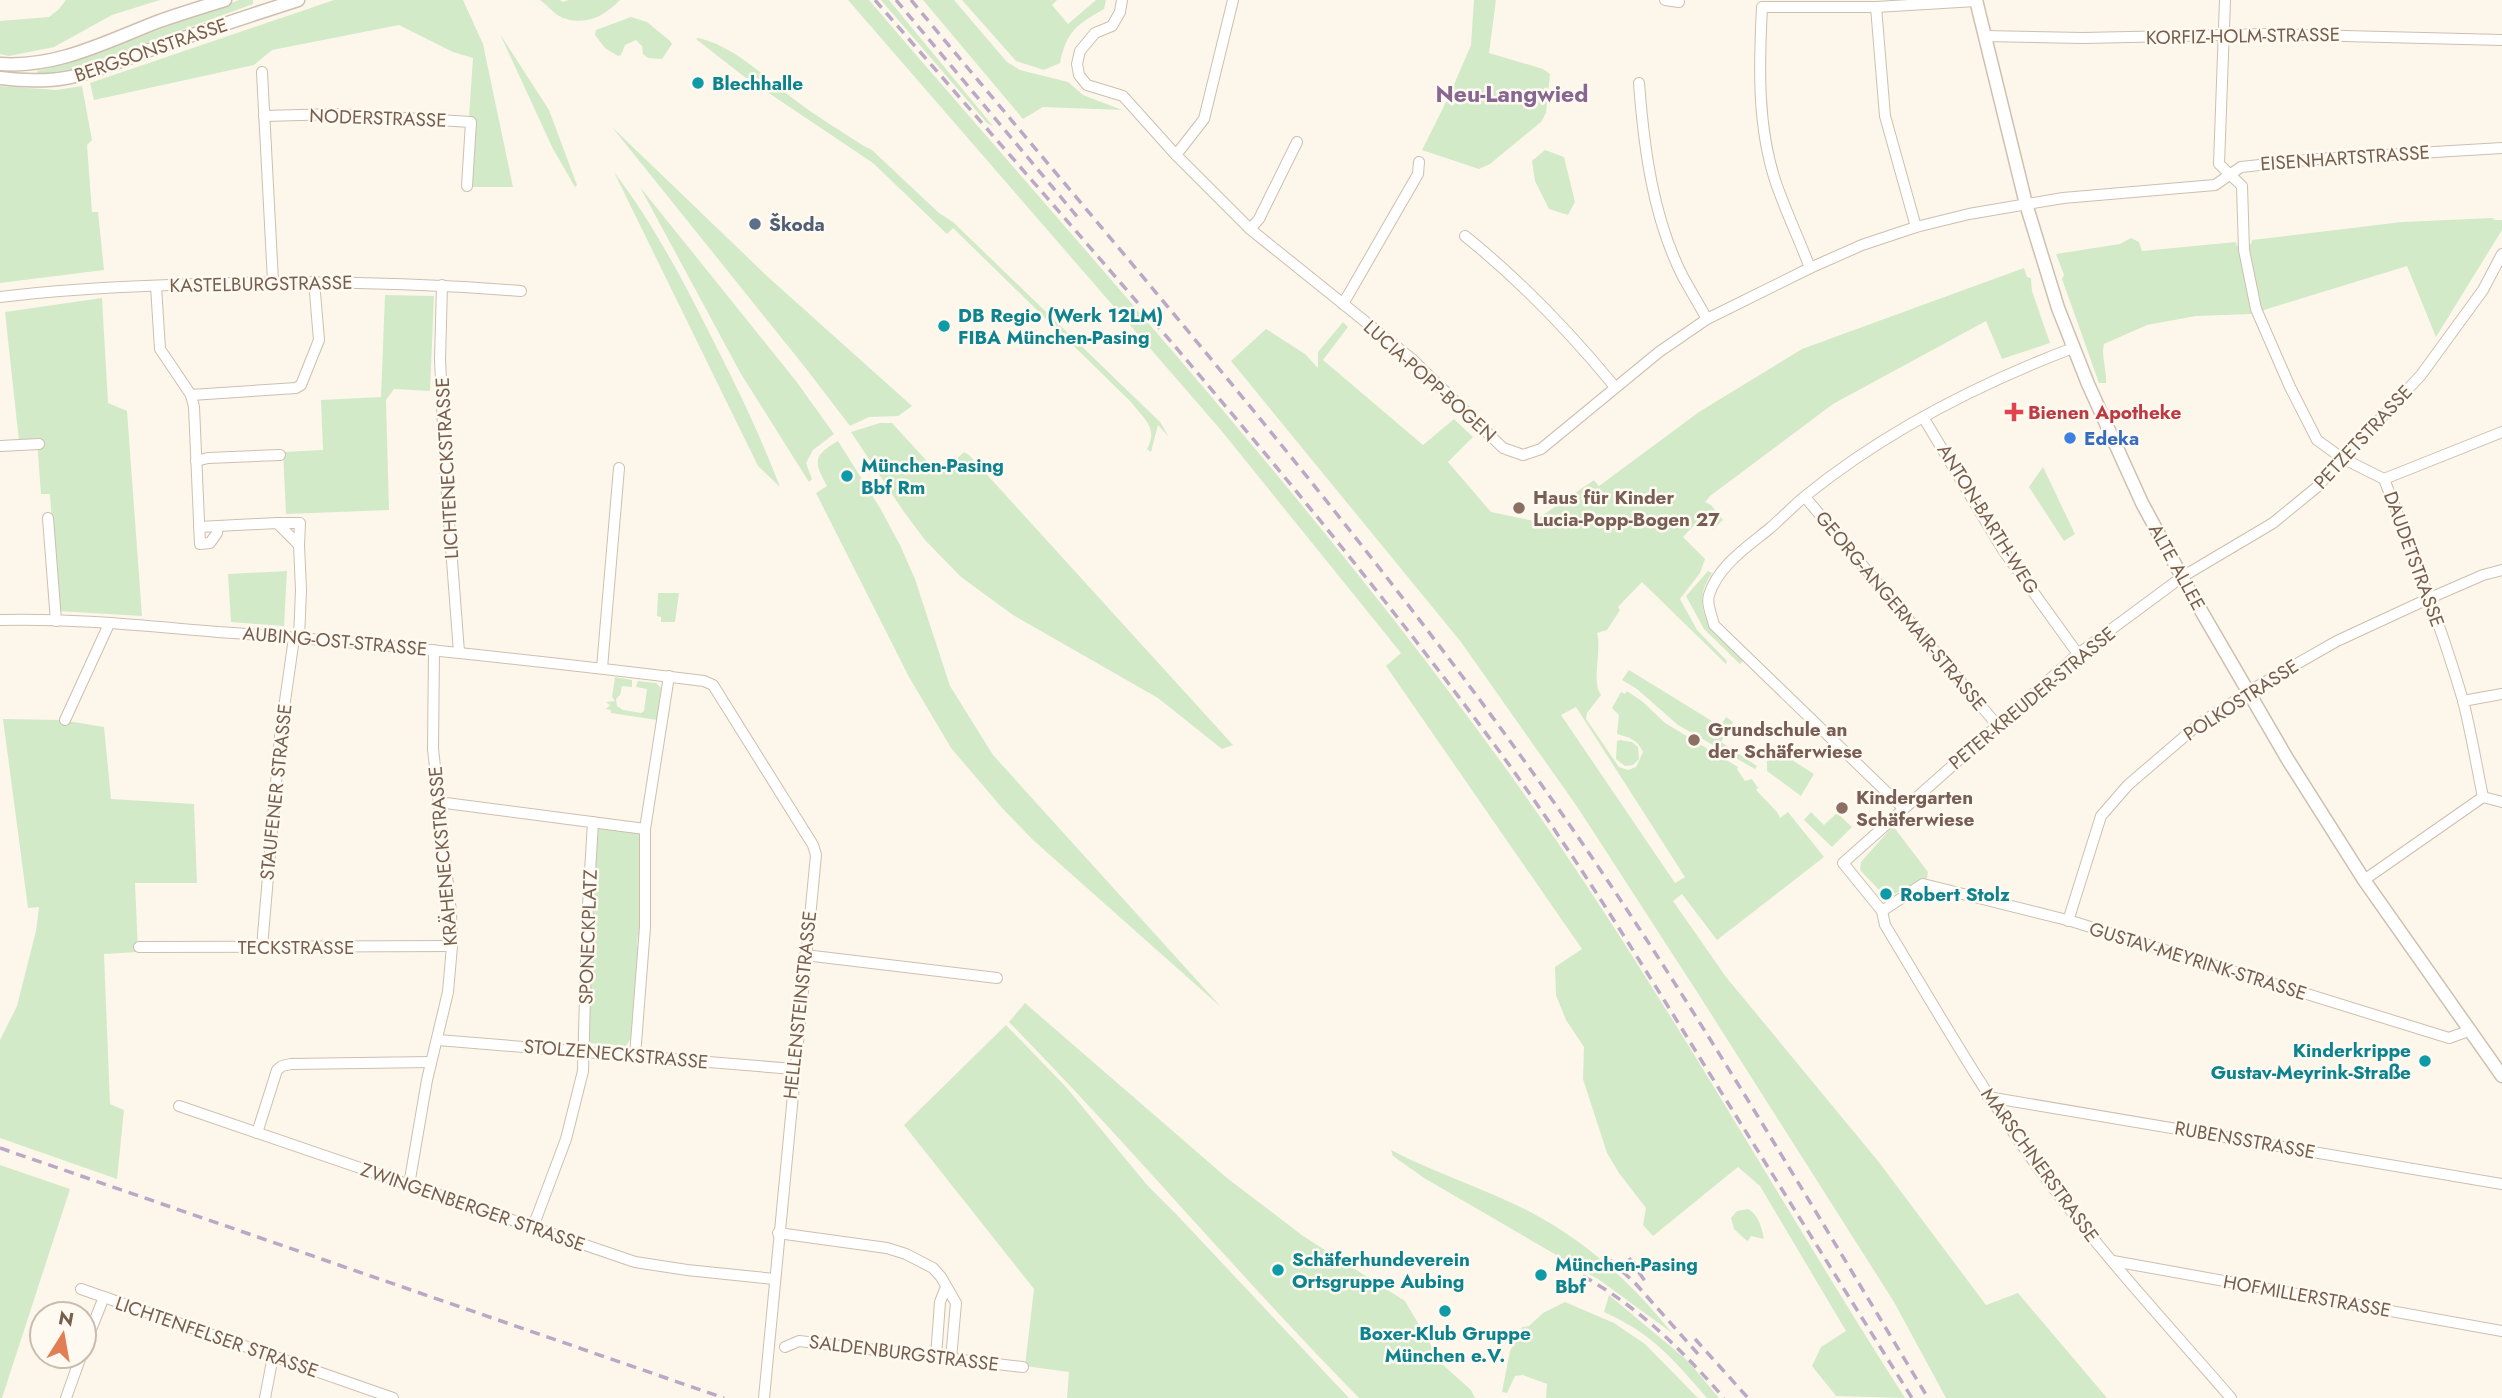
<svg xmlns="http://www.w3.org/2000/svg" width="2502" height="1398" viewBox="0 0 2502 1398" font-family="Jost,sans-serif">
  <rect width="100%" height="100%" fill="#fcf7ea"/>
  <g fill="#d3eac8" fill-rule="evenodd">
    <path d="M66 0H160L112 15 54 47 9 56 0 54V21L49 17 58 10Z"/>
    <path d="M239 0H253V4L77 68 37 75V71L65 64Z"/>
    <path d="M334 0H463L483 44 513 187H472L475 118 469 117 473 58 453 52 399 25 272 50 254 65 94 100 90 83Z"/>
    <path d="M540 0H560L563 2 568 0H620C604 16 587 26 563 18 555 15 547 5 540 0Z"/>
    <path d="M848 0H869C1081 248 1303 490 1496 755 1646 960 1768 1184 1905 1398L1836 1396 1812 1366 1821 1347 1846 1331 1760 1186 1738 1167 1653 1236 1643 1225 1646 1208 1619 1173 1607 1153 1583 1079 1584 1047 1566 1020 1556 995 1555 967 1582 949 1386 666 1401 653 1220 429Z"/>
    <path d="M881 0H889L993 126 987 123Z"/>
    <path d="M923 0H954L1007 62 1020 70 1068 82 1083 95 1122 110 1043 107 1023 119Z"/>
    <path d="M962 0H1057L1052 5 1068 24 1096 0H1106L1104 9C1076 25 1067 31 1060 63L1044 70 1016 61Z"/>
    <path d="M1474 0H1496L1489 53 1543 69 1550 74 1546 113 1541 122 1490 164 1479 169 1422 150 1450 94 1471 45Z"/>
    <path d="M631 17 647 22 670 41 672 44 662 59 648 58 643 54 642 46 636 40 625 45 621 55 618 56 605 48 595 35 596 30Z"/>
    <path d="M500 34 549 110 577 185 575 187 553 149Z"/>
    <path d="M699 38C736 47 765 78 795 100 817 117 841 131 864 146L872 150 939 213 953 222 1160 422 1169 437 1158 425 1151 452 1147 449C1159 428 1143 418 1131 402L953 228 947 234 873 163 742 75 696 39Z"/>
    <path d="M0 86 56 90 82 86 92 140 87 145 92 212H98L104 270 0 283Z"/>
    <path d="M612 127 768 277 912 406 898 416 869 417 850 426 804 366Z"/>
    <path d="M1545 150 1564 157 1575 202 1568 215 1549 209 1535 181 1532 161Z"/>
    <path d="M614 172C655 226 685 284 715 344 739 391 761 437 780 487L758 466Z"/>
    <path d="M640 187 796 381 834 434 813 450 806 463 812 479 809 482 741 374Z"/>
    <path d="M2493 218 2494 220H2502V230L2436 337 2407 266 2251 314 2196 316 2147 325 2104 344C2101 358 2107 369 2106 383H2099L2062 279 2064 275 2056 254 2120 244 2131 238 2139 242 2142 251 2236 242 2237 246 2251 244 2252 240 2402 222Z"/>
    <path d="M2024 268 2027 277 2031 278 2032 291 2050 343 2002 359 1986 321 1833 404 1710 496 1705 502 1711 505 1723 520 1713 529 1701 518 1683 537 1705 559 1700 573 1680 599 1697 630 1727 661 1726 664 1642 582 1618 607 1620 610 1607 630 1597 633C1602 652 1591 681 1601 695L1587 713 1586 719 1619 767 1628 770 1636 767 1643 752C1638 740 1629 737 1617 734L1619 715 1612 708 1621 692 1625 694 1627 691 1643 702 1665 723 1738 767 1737 769 1745 781 1752 779 1758 788 1756 790 1777 812 1780 818 1788 812 1824 857 1717 940 1682 894 1673 901 1726 977 1878 1161 1986 1305 2018 1293 2107 1398H1946L1894 1302 1699 995 1578 808 1461 642 1231 361 1266 329 1305 354 1318 368V352L1343 322 1348 327 1323 360 1423 445 1454 419 1473 437 1448 462 1491 512 1534 521 1594 480 1599 486 1699 412 1802 349ZM1576 707 1685 877 1675 883 1561 715Z"/>
    <path d="M385 295 434 296 430 391 394 389 386 400 389 510 286 514 283 452 323 450 321 400 381 397Z"/>
    <path d="M102 298 108 403 127 411 142 616 58 611 50 494H41L37 440 19 441 5 312Z"/>
    <path d="M880 423H892L937 472H943L964 452 970 456 1233 745 1222 749 1158 698 1013 615 961 577 925 540 904 512 851 432Z"/>
    <path d="M838 441 880 508 900 545 915 579 950 686 993 755 1222 1008 1033 840 1003 809 951 748 909 677 816 493 827 486C814 462 812 456 838 441Z"/>
    <path d="M2043 467 2075 534 2064 541 2029 487Z"/>
    <path d="M287 571 284 626 231 622 228 574Z"/>
    <path d="M1708 571 1712 573C1686 612 1717 634 1743 661L1740 664 1704 629 1686 596Z"/>
    <path d="M658 593H679L675 622H661V617L657 616Z"/>
    <path d="M1629 670 1720 726 1726 717 1733 722 1721 742 1757 766 1755 769 1678 725 1637 689 1622 680Z"/>
    <path d="M615 677 632 680V687L622 686 620 695 616 699 617 706 623 710 641 713 644 711 647 689 636 687 638 681 656 683 661 688 657 720 611 713V710L606 709 610 705 606 702 615 701 612 697Z"/>
    <path d="M3 719 62 720 104 727 111 799 194 804 197 883H135L138 952 104 954 110 1104 124 1110 117 1179 0 1138V1040L17 1006 36 931 39 907 28 908Z"/>
    <path d="M1620 740 1632 742 1638 747 1639 759 1633 765 1625 766 1616 759 1617 741Z"/>
    <path d="M1775 749 1814 774 1801 796 1767 771V761Z"/>
    <path d="M1811 812 1824 825 1837 813 1852 827 1832 847 1804 820Z"/>
    <path d="M597 825 642 832 641 935H638L637 946 640 947 632 1037 626 1046 588 1043Z"/>
    <path d="M1893 826 1928 872 1927 878 1892 895H1884L1860 870 1861 862Z"/>
    <path d="M1025 1003 1227 1178 1303 1236 1405 1301 1442 1364 1471 1390 1475 1398H1359C1239 1276 1129 1144 1009 1022Z"/>
    <path d="M1006 1025 1066 1087 1148 1186 1177 1215 1349 1398H1067L1069 1372 1025 1366 1034 1289 904 1125Z"/>
    <path d="M1391 1150C1437 1174 1487 1189 1534 1214 1588 1243 1633 1284 1672 1333L1601 1281 1424 1178 1393 1156Z"/>
    <path d="M0 1165 70 1189 2 1398H0Z"/>
    <path d="M1748 1209C1758 1214 1762 1228 1764 1239L1751 1236 1748 1241 1746 1240 1734 1229 1731 1218 1737 1211Z"/>
    <path d="M1609 1295 1688 1361 1719 1398H1707C1673 1359 1653 1334 1604 1312Z"/>
    <path d="M1565 1302 1614 1323 1645 1344 1698 1398H1546L1547 1384 1523 1375 1515 1376 1507 1393 1502 1392 1510 1351 1522 1327 1529 1326 1543 1313Z"/>
  </g>
  <g fill="none" stroke-linecap="round" stroke-linejoin="round">
    <defs>
      <g id="minor">
        <path d="M1122 0 1120 12 1112 26 1095 33 1080 51 1077 64 1079 75 1087 85 1123 96 1176 155 1250 229 1413 360 1503 448 1523 455 1541 449 1659 352 1707 319 1810 268 1862 245 1916 227 1969 214 2063 198 2215 185 2241 167 2317 159 2502 148"/>
        <path d="M1665 0 1679 2V0"/>
        <path d="M2225 0 2219 164 2242 186 2244 250 2256 309 2290 387 2317 440 2342 458 2384 479C2412 551 2440 623 2462 697 2471 730 2476 764 2483 797"/>
        <path d="M1876 7 1885 116 1916 227"/>
        <path d="M1984 36 2083 38 2268 34 2502 40"/>
        <path d="M262 72 273 281"/>
        <path d="M1639 83C1644 149 1653 218 1683 277 1691 291 1699 305 1707 319"/>
        <path d="M264 116 337 114 471 122 467 186"/>
        <path d="M1176 155 1204 119 1233 0"/>
        <path d="M1250 229 1259 219 1297 142"/>
        <path d="M1465 236C1521 281 1569 331 1615 387"/>
        <path d="M1810 268C1799 239 1786 212 1776 183 1757 127 1759 65 1762 7H1876L1976 1"/>
        <path d="M442 285 440 359 445 469 459 652"/>
        <path d="M156 286 160 349 191 395 296 388 301 385 319 340 314 281"/>
        <path d="M0 297C57 290 113 287 170 285 288 280 404 282 521 291"/>
        <path d="M1343 304 1418 174 1419 162"/>
        <path d="M191 395 194 407 200 544 210 543 217 533V527"/>
        <path d="M1923 417 2003 550 2078 654"/>
        <path d="M0 446 39 444"/>
        <path d="M196 461 208 458 280 455"/>
        <path d="M2384 479 2502 432"/>
        <path d="M1805 497 1998 726"/>
        <path d="M48 518 56 621"/>
        <path d="M277 523H300L299 545"/>
        <path d="M199 527 277 523 299 545 301 590 299 638"/>
        <path d="M0 620C72 618 145 626 218 632 380 643 542 661 704 681L713 685 813 845 816 855 764 1398"/>
        <path d="M602 668 619 468"/>
        <path d="M2463 701 2502 694"/>
        <path d="M65 720 109 624"/>
        <path d="M438 802 645 829"/>
        <path d="M1903 808 1714 625C1712 616 1706 603 1709 595 1718 566 1747 547 1769 529 1781 519 1792 507 1804 497 1884 432 1978 384 2073 348"/>
        <path d="M2364 880 2483 797 2502 802"/>
        <path d="M1882 911 1923 884 2071 921 2449 1038 2471 1030"/>
        <path d="M2068 921 2101 816 2128 785 2199 724 2258 686 2337 641 2430 598 2483 575 2502 570"/>
        <path d="M139 947 452 946"/>
        <path d="M262 947 280 736 294 638"/>
        <path d="M805 955 997 978"/>
        <path d="M438 1040 794 1069"/>
        <path d="M635 1056 645 927V829L669 676"/>
        <path d="M1988 1097 2502 1184"/>
        <path d="M179 1106 635 1262 687 1270 775 1279"/>
        <path d="M257 1133 277 1070 282 1066 291 1064 431 1062"/>
        <path d="M409 1185 427 1080 448 992 452 946 451 912 433 749 434 650"/>
        <path d="M533 1227 566 1139 583 1071 587 922 593 822"/>
        <path d="M778 1233 887 1248 906 1254 933 1268 941 1277 956 1303 951 1359"/>
        <path d="M2113 1261 2502 1331"/>
        <path d="M81 1289 393 1398"/>
        <path d="M84 1347 104 1297"/>
        <path d="M785 1347 799 1341 1023 1367"/>
        <path d="M936 1357 940 1302 946 1287"/>
        <path d="M66 1398 81 1356"/>
        <path d="M265 1398 273 1356"/>
        <path d="M2231 1398C2167 1324 2100 1252 2042 1173 1984 1094 1936 1009 1885 925L1882 911 1843 863 2078 654 2182 577 2273 523 2317 487 2421 375 2483 290 2502 254"/>
      </g>
      <g id="tertiary">
        <path d="M1976 0 2026 204 2058 308 2088 384 2142 503 2189 590 2288 760 2364 880 2502 1076"/>
        <path d="M0 64C57 68 105 42 157 22 179 14 202 7 225 0"/>
        <path d="M0 78C69 87 94 70 155 48 203 31 251 15 298 0"/>
      </g>
    </defs>
    <use href="#minor" stroke="#cebfaf" stroke-width="12"/>
    <use href="#tertiary" stroke="#cebfaf" stroke-width="15"/>
    <use href="#minor" stroke="#fff" stroke-width="10"/>
    <use href="#tertiary" stroke="#fff" stroke-width="12"/>
    <g stroke="#bba8c7" stroke-width="3.5" stroke-dasharray="10 7" stroke-linecap="butt">
      <path d="M875 0C1089 247 1308 491 1502 755 1574 854 1639 959 1703 1063 1773 1175 1842 1286 1912 1398"/>
      <path d="M896 0 1080 220"/>
      <path d="M911 0C1128 261 1352 517 1548 794 1685 988 1805 1195 1928 1398"/>
      <path d="M0 1148 724 1398"/>
      <path d="M1629 1258 1647 1284"/>
      <path d="M1610 1260 1635 1283 1698 1354"/>
      <path d="M1583 1276C1640 1308 1682 1350 1724 1398"/>
      <path d="M1695 1339 1748 1398"/>
    </g>
  </g>
  <g fill="#0f9aa8" stroke="#fffaf1" stroke-width="2.5">
    <circle cx="698" cy="83" r="7"/>
    <circle cx="944" cy="326" r="7"/>
    <circle cx="847" cy="476" r="7"/>
    <circle cx="1886" cy="894" r="7"/>
    <circle cx="2425" cy="1061" r="7"/>
    <circle cx="1278" cy="1270" r="7"/>
    <circle cx="1541" cy="1275" r="7"/>
    <circle cx="1445" cy="1311" r="7"/>
  </g>
  <circle fill="#5c6f8a" stroke="#fffaf1" stroke-width="2.5" cx="755" cy="224" r="7"/>
  <path fill="#e0444e" stroke="#fffaf1" stroke-width="2.5" d="M2010.5 401.5h7v7h7v7h-7v7h-7v-7h-7v-7h7z"/>
  <circle fill="#3f7fe0" stroke="#fffaf1" stroke-width="2.5" cx="2070" cy="438" r="7"/>
  <g fill="#8d6e63" stroke="#fffaf1" stroke-width="2.5">
    <circle cx="1519" cy="508" r="7"/>
    <circle cx="1694" cy="740" r="7"/>
    <circle cx="1842" cy="808" r="7"/>
  </g>
  <g text-anchor="middle" dominant-baseline="central" stroke-width="5" stroke-linejoin="round" paint-order="stroke">
    <g font-size="19" fill="#775f4d" stroke="#fffaf1">
      <text transform="translate(2243 36) rotate(-1)">KORFIZ-HOLM-STRASSE</text>
      <text transform="translate(151 50) rotate(-19)">BERGSONSTRASSE</text>
      <text transform="translate(378 118) rotate(2)">NODERSTRASSE</text>
      <text transform="translate(2345 158) rotate(-4)">EISENHARTSTRASSE</text>
      <text transform="translate(261 284) rotate(-1)">KASTELBURGSTRASSE</text>
      <text transform="translate(1430 381) rotate(42)">LUCIA-POPP-BOGEN</text>
      <text transform="translate(2363 437) rotate(-47)">PETZETSTRASSE</text>
      <text transform="translate(447 468) rotate(-93)">LICHTENECKSTRASSE</text>
      <text transform="translate(1988 519) rotate(58)">ANTON-BARTH-WEG</text>
      <text transform="translate(2414 559) rotate(70)">DAUDETSTRASSE</text>
      <text transform="translate(2177 567) rotate(61)">ALTE ALLEE</text>
      <text transform="translate(1901 611) rotate(50)">GEORG-ANGERMAIR-STRASSE</text>
      <text transform="translate(335 641) rotate(5)">AUBING-OST-STRASSE</text>
      <text transform="translate(2032 698) rotate(-40)">PETER-KREUDER-STRASSE</text>
      <text transform="translate(2241 700) rotate(-33)">POLKOSTRASSE</text>
      <text transform="translate(276 792) rotate(-84)">STAUFENER STRASSE</text>
      <text transform="translate(443 856) rotate(-95)">KRÄHENECKSTRASSE</text>
      <text transform="translate(588 937) rotate(-88)">SPONECKPLATZ</text>
      <text x="296" y="947">TECKSTRASSE</text>
      <text transform="translate(2198 961) rotate(17)">GUSTAV-MEYRINK-STRASSE</text>
      <text transform="translate(800 1005) rotate(-84)">HELLENSTEINSTRASSE</text>
      <text transform="translate(616 1054) rotate(5)">STOLZENECKSTRASSE</text>
      <text transform="translate(2245 1140) rotate(10)">RUBENSSTRASSE</text>
      <text transform="translate(2040 1165) rotate(54)">MARSCHNERSTRASSE</text>
      <text transform="translate(473 1207) rotate(19)">ZWINGENBERGER STRASSE</text>
      <text transform="translate(2307 1296) rotate(10)">HOFMILLERSTRASSE</text>
      <text transform="translate(217 1337) rotate(19)">LICHTENFELSER STRASSE</text>
      <text transform="translate(904 1353) rotate(7)">SALDENBURGSTRASSE</text>
    </g>
    <g font-size="19" font-weight="bold" fill="#0d838f" stroke="#fffaf1" text-anchor="start">
      <text x="712" y="83">Blechhalle</text>
      <text x="958" y="315">DB Regio (Werk 12LM)<tspan x="958" dy="22">FIBA München-Pasing</tspan></text>
      <text x="861" y="465">München-Pasing<tspan x="861" dy="22">Bbf Rm</tspan></text>
      <text x="1900" y="894">Robert Stolz</text>
      <text x="2411" y="1050" text-anchor="end">Kinderkrippe<tspan x="2411" dy="22">Gustav-Meyrink-Straße</tspan></text>
      <text x="1292" y="1259">Schäferhundeverein<tspan x="1292" dy="22">Ortsgruppe Aubing</tspan></text>
      <text x="1555" y="1264">München-Pasing<tspan x="1555" dy="22">Bbf</tspan></text>
      <text x="1445" y="1333" text-anchor="middle">Boxer-Klub Gruppe<tspan x="1445" dy="22">München e.V.</tspan></text>
    </g>
    <g font-size="19" font-weight="bold" fill="#4e5e75" stroke="#fffaf1" text-anchor="start">
      <text x="769" y="224">Škoda</text>
    </g>
    <g font-size="19" font-weight="bold" fill="#be3a42" stroke="#fffaf1" text-anchor="start">
      <text x="2028" y="412">Bienen Apotheke</text>
    </g>
    <g font-size="19" font-weight="bold" fill="#366cbe" stroke="#fffaf1" text-anchor="start">
      <text x="2084" y="438">Edeka</text>
    </g>
    <g font-size="19" font-weight="bold" fill="#785e54" stroke="#fffaf1" text-anchor="start">
      <text x="1533" y="497">Haus für Kinder<tspan x="1533" dy="22">Lucia-Popp-Bogen 27</tspan></text>
      <text x="1708" y="729">Grundschule an<tspan x="1708" dy="22">der Schäferwiese</tspan></text>
      <text x="1856" y="797">Kindergarten<tspan x="1856" dy="22">Schäferwiese</tspan></text>
    </g>
    <g font-size="23" font-weight="bold" fill="#876692" stroke="#fffaf1">
      <text x="1512" y="94">Neu-Langwied</text>
    </g>
  </g>
  <g transform="translate(63 1335) rotate(11)"><circle r="33" fill="#fffaf1" stroke="#c9bcaf" stroke-width="2"/>
  <path d="M0-5L12 26L0 18L-12 26Z" fill="#e27e54"/>
  <text y="-10" font-size="19" font-weight="bold" text-anchor="middle" fill="#775f4d">N</text>
  </g>
</svg>
